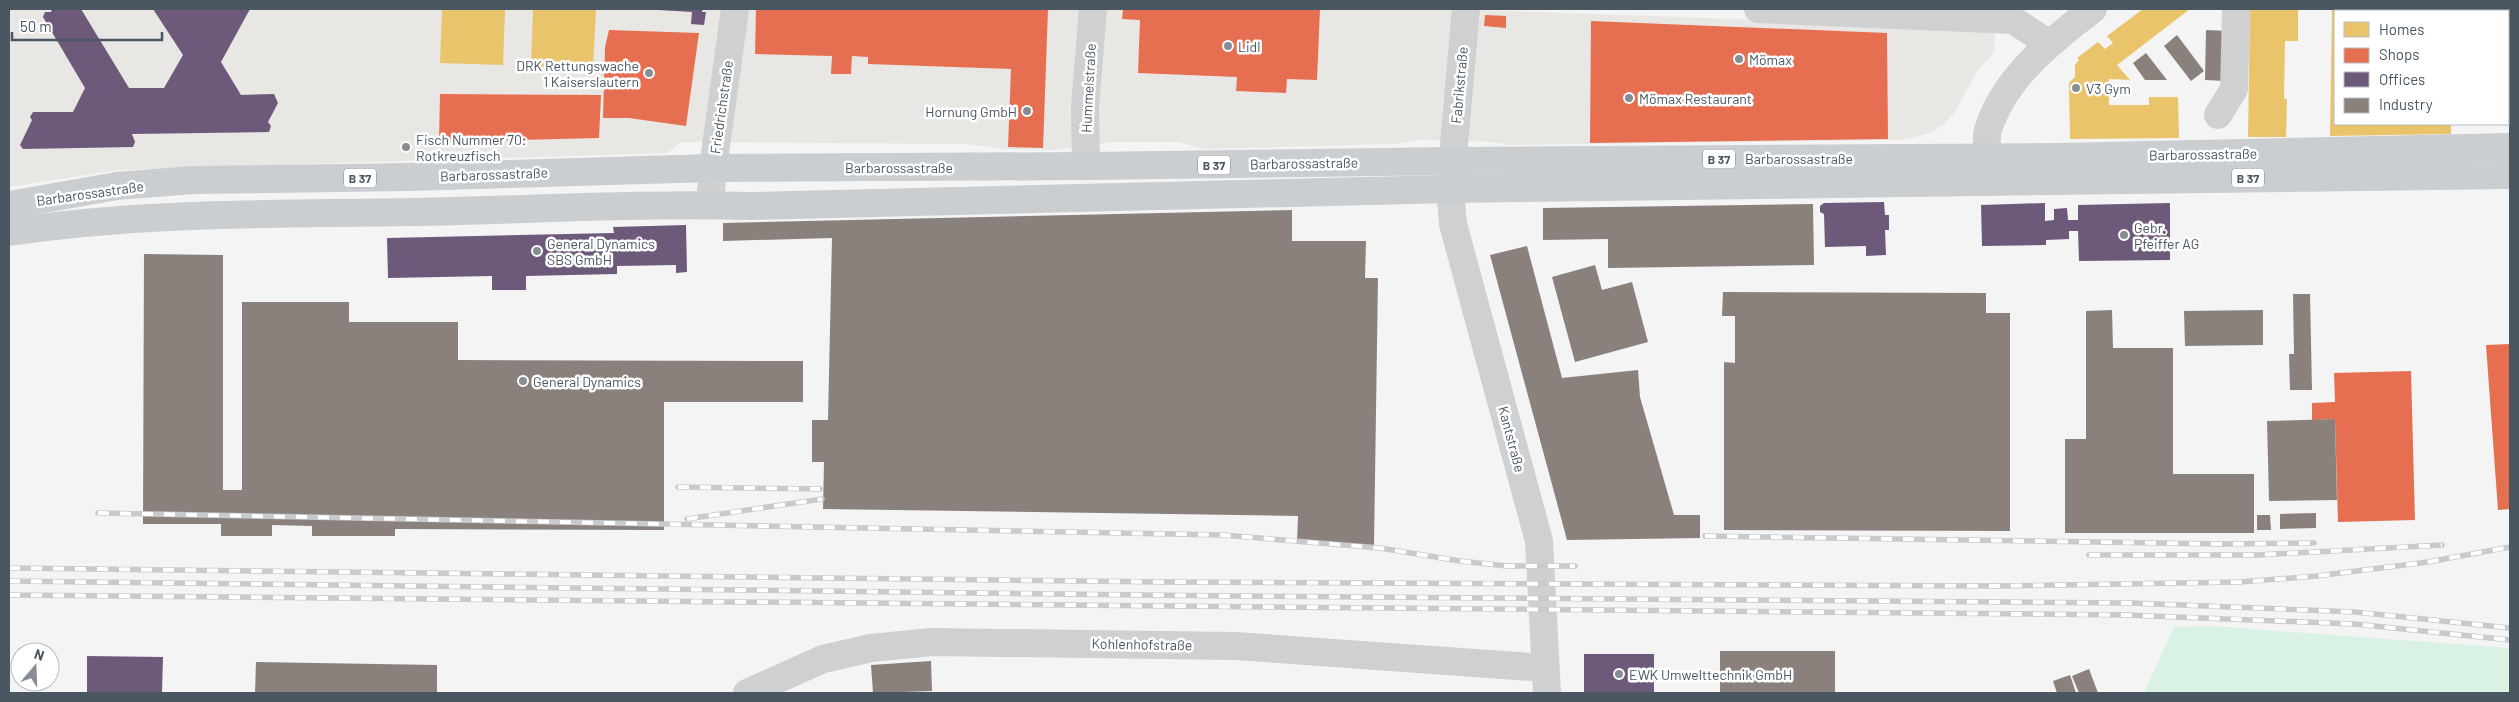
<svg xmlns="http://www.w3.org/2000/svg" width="2519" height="702" viewBox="0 0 2519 702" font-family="Barlow,sans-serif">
  <rect width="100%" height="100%" fill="#f4f4f4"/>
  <path fill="#e8e7e3" d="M9 9H1452L1995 28 1994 52 1976 73 1955 112 1944 124 1930 133 1903 140 1509 145 1493 142 1419 140 1395 144 1204 149 1178 142H1114L1056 150 1005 149 964 144 682 142 667 153 118 170 9 187Z"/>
  <path fill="#d9f2e3" d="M2211 626 2510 648V693H2144L2174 627Z"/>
  <g fill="#e9c46a">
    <path d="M442 9H505L503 65 440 63Z"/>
    <path d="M533 9H596L593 68 531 66Z"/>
    <path d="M2143 9H2190L2117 65 2130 80 2109 79V105H2149V97H2178L2179 138 2070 139 2069 83 2075 77V65L2079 60 2077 58 2098 42 2105 49 2113 43 2107 36Z"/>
    <path d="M2250 9H2298V41H2285L2284 99H2287L2286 137H2248Z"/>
    <path d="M2332 9H2352V11H2335V124H2451V134L2330 136Z"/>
    <path d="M2427 9H2510V38L2508 37V11H2433Z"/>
  </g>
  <g fill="#e76f51">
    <path d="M756 9H1048L1043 148 1008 147 1011 69 868 64V57L852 56 851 74H831L832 56 755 54Z"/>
    <path d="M1123 9H1320L1317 80 1287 79 1286 93 1236 91 1237 77 1138 73 1140 20 1122 19Z"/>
    <path d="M1485 15 1506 16V28L1484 26Z"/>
    <path d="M1591 21 1887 33 1888 139 1590 143Z"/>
    <path d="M609 30 699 33 686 126 629 118H603L605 47Z"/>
    <path d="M440 94 601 95 599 138 439 142Z"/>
    <path d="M2510 344V509L2498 510 2486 345Z"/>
    <path d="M2411 371 2415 520 2338 522 2335 419 2312 420V403L2335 402 2334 373Z"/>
  </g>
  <g fill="#6d597a">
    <path d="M52 9H81L129 88H164L183 55 153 9H250L221 62 241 95 274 94 278 103 268 122 271 126 269 132 132 134 135 142 133 147 23 149 20 145 32 120 30 117 33 112H73L85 88 43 17 45 12H51Z"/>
    <path d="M641 9H703L702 12H706L704 25 691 24 692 12Z"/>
    <path d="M1884 202 1885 215H1889V230H1885L1886 255 1866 256V246L1825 247 1824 214 1820 212V206L1824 203Z"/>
    <path d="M2045 203V221L2054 220V209L2067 208 2068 220H2078V205L2170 203V260L2079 261 2078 231H2069V239L2046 240V245L1982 246 1981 205Z"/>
    <path d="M686 225 687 272 676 273V265L617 266V274L526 276V290H492V276L388 278 387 238 614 233 613 227Z"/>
    <rect x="1584" y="654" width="70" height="39"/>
    <path d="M87 656 163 657 162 693H87Z"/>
  </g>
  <g fill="#8a817c">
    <path d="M2206 30 2228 31 2226 81 2205 80Z"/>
    <path d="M2177 35 2204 71 2191 81 2164 46Z"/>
    <path d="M2146 53 2167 80H2145L2133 63Z"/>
    <path d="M1813 204 1814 265 1608 268V239L1543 240V208Z"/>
    <path d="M1292 210V241H1366L1365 278H1378L1374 545 1297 544 1298 516 823 509 824 462H812V420H828L832 238 723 241V223Z"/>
    <path d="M1527 246 1562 378 1638 370 1640 397 1674 515H1700V538L1567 540 1490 255Z"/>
    <path d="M144 254 223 255V490H242V302H349V322H458V360L803 361V402H664V530L395 529V536H312V526L272 525V536H221V524H143Z"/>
    <path d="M1595 265 1602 290 1632 282 1648 342 1575 362 1552 277Z"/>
    <path d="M1723 292 1986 293V313H2010V531L1724 530V362L1735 363V316H1722Z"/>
    <path d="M2293 294H2310L2312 390H2290L2289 354H2294Z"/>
    <path d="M2112 310 2113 348H2173V474H2254V533H2065V439H2086V311Z"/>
    <path d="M2263 310V345L2185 346 2184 311Z"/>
    <path d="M2335 419 2337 500 2269 501 2267 421Z"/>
    <path d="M2316 513V528L2280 529V514Z"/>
    <path d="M2257 515H2270L2271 530H2257Z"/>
    <rect x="1720" y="651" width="115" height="42"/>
    <path d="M931 661 932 691 873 693 871 665Z"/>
    <path d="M256 662 437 665V693H255Z"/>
    <path d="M2089 669 2098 693H2079L2072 676Z"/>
    <path d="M2070 675 2076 693H2057L2053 681Z"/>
  </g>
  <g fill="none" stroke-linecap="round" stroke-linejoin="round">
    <g stroke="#ced0d2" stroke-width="28">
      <path d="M1466 9 1450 189 1453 224 1539 541 1547 693"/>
      <path d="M1758 9 2013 20 2048 43"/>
      <path d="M2218 115 2234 89 2236 9"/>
      <path d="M1987 157C1987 149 1986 138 1988 130 2004 78 2051 41 2093 9"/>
      <path d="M1086 166 1085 107 1093 9"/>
      <path d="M710 205 713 168 735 9"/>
      <path d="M747 693 823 659 871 648 932 642 1236 646 1545 668"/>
    </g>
    <g stroke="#caced1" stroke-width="28">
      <path d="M9 205 117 186 193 180 410 177 713 168 1086 166 1452 161 2058 157 2510 147"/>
      <path d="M9 232C143 212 277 214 413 212 525 210 638 203 750 206L1450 189 2510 175"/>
    </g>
    <defs>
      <g id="rail">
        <path d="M678 487 820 489"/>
        <path d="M98 513 1223 535 1380 548 1460 561 1507 566H1575"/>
        <path d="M687 519 822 499"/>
        <path d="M1705 536 2223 544 2314 543"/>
        <path d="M2089 555H2258L2442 545"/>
        <path d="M9 568 1164 582 1998 586 2240 582 2317 576 2428 562 2510 547"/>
        <path d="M9 581 1229 596 2131 603 2355 612 2510 628"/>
        <path d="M9 595 2127 615 2354 624 2510 640"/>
      </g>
    </defs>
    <use href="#rail" stroke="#c9cacc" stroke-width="5.5"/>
    <use href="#rail" stroke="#fff" stroke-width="4" stroke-dasharray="11" stroke-linecap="butt"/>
  </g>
  <g fill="#868d94" stroke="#fff" stroke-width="2">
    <circle cx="1228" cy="46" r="5"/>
    <circle cx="1739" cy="59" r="5"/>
    <circle cx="649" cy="73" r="5"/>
    <circle cx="2076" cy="88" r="5"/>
    <circle cx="1629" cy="98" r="5"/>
    <circle cx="1027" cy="111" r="5"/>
    <circle cx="406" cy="147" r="5"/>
    <circle cx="2124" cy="235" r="5"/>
    <circle cx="537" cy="251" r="5"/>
    <circle cx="523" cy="381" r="5"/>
    <circle cx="1619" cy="674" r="5"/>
  </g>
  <g text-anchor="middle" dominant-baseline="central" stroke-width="5" stroke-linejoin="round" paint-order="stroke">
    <g fill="#fff" stroke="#808990" stroke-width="1">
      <rect x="1703" y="149.5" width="32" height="19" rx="4"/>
      <rect x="1198" y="155.5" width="32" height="19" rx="4"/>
      <rect x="344" y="168.5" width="32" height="19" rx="4"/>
      <rect x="2232" y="168.5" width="32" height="19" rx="4"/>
    </g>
    <g font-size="12" font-weight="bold" fill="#4a5661">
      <text x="1719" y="159">B 37</text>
      <text x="1214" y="165">B 37</text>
      <text x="360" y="178">B 37</text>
      <text x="2248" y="178">B 37</text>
    </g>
    <g font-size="14" fill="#4a5661" stroke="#fff" text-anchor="start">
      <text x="1238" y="46">Lidl</text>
      <text x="1749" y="59">Mömax</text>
      <text x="639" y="65" text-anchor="end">DRK Rettungswache<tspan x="639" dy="16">1 Kaiserslautern</tspan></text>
      <text x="2086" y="88">V3 Gym</text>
      <text x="1639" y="98">Mömax Restaurant</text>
      <text x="1017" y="111" text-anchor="end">Hornung GmbH</text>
      <text x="416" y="139">Fisch Nummer 70:<tspan x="416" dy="16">Rotkreuzfisch</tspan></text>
      <text x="2134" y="227">Gebr.<tspan x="2134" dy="16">Pfeiffer AG</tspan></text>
      <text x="547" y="243">General Dynamics<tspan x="547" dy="16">SBS GmbH</tspan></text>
      <text x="533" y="381">General Dynamics</text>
      <text x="1629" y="674">EWK Umwelttechnik GmbH</text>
    </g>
    <g font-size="14" fill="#4a5661" stroke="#fff">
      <text transform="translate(1459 85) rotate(-85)">Fabrikstraße</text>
      <text transform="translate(1088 88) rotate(-87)">Hummelstraße</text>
      <text transform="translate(721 107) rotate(-82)">Friedrichstraße</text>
      <text transform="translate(2203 154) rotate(-1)">Barbarossastraße</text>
      <text x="1799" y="158">Barbarossastraße</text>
      <text transform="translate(1304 163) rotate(-1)">Barbarossastraße</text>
      <text x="899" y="167">Barbarossastraße</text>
      <text transform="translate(494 174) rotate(-2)">Barbarossastraße</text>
      <text transform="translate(90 193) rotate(-8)">Barbarossastraße</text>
      <text transform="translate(1512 439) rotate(75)">Kantstraße</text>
      <text transform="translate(1142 644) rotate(1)">Kohlenhofstraße</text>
    </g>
  </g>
  <rect width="2519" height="702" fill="none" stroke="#4a5661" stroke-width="20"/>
  <rect x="2334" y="10" width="175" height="115" fill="#ffffff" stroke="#b7bbc0"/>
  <rect x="2344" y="22" width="25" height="15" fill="#e9c46a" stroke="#b7bbc0"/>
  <text x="2379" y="35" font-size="15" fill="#4a5661">Homes</text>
  <rect x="2344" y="48" width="25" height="15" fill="#e76f51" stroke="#b7bbc0"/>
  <text x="2379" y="60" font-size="15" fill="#4a5661">Shops</text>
  <rect x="2344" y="72" width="25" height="15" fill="#6d597a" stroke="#b7bbc0"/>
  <text x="2379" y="85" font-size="15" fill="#4a5661">Offices</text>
  <rect x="2344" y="98" width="25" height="15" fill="#8a817c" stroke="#b7bbc0"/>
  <text x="2379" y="110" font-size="15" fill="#4a5661">Industry</text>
  <g transform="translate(35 667) rotate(19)"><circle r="24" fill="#ffffff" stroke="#b7bbc0"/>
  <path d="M0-4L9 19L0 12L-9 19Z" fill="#868d94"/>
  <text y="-8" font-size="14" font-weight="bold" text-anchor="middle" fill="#4a5661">N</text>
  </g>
  <path d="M12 32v8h150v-8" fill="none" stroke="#4a5661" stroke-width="2.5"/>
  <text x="20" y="32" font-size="15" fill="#4a5661" stroke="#ffffff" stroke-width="4" paint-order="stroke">50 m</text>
</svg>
